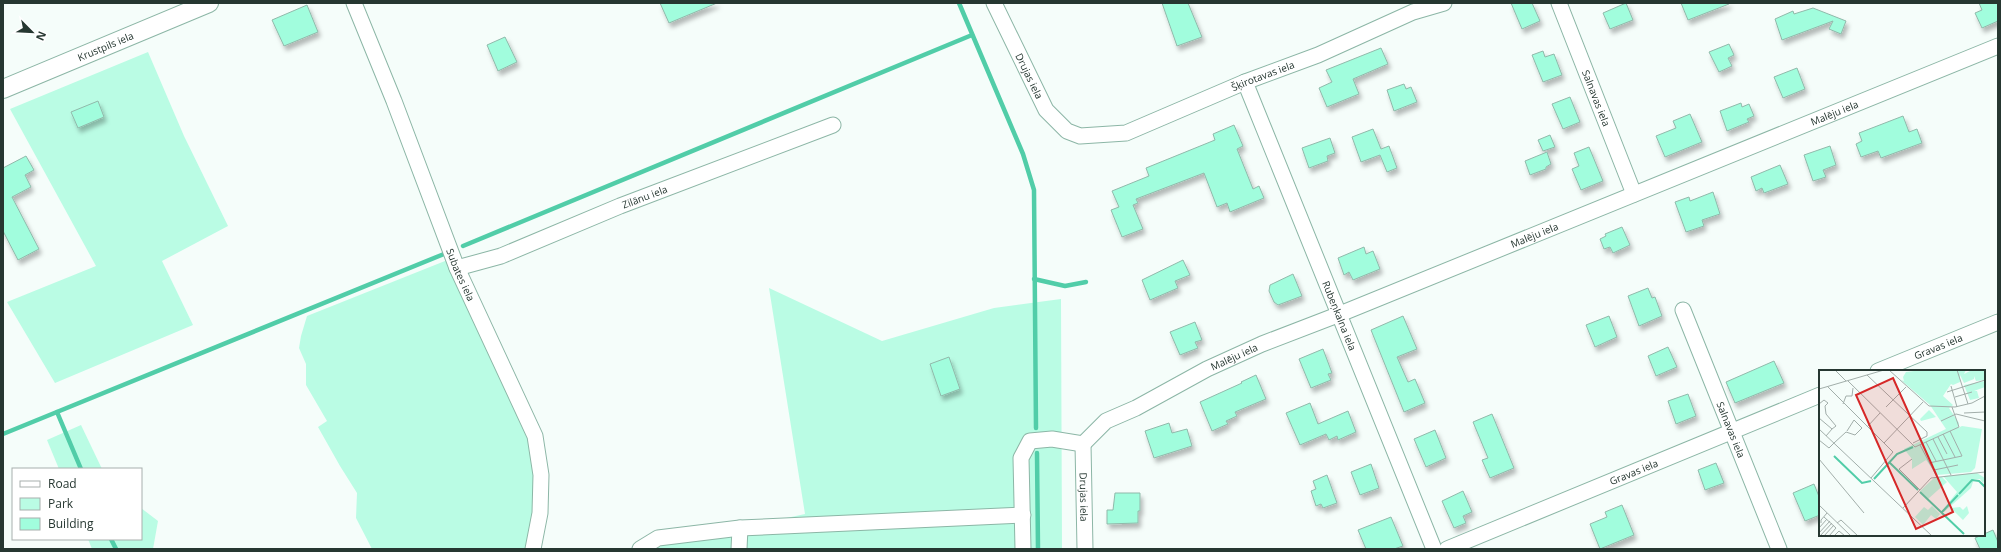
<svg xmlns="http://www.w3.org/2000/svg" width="2001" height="552" viewBox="0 0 2001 552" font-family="'Open Sans',sans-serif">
  <defs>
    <filter id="shadow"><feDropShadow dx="2.5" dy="4.5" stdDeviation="2" flood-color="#0004"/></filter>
  </defs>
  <rect width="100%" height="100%" fill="#f5fdfa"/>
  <g fill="#bafce4">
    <path d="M148 52 184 136 228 226 162 261 193 325 55 383 7 302 96 266 10 109Z"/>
    <path d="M450 259 525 425 535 472 532 523 525 549H372L356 518 357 493 340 466 318 427 327 421 306 385V364L299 348 301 336 307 316Z"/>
    <path d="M769 288 882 341 994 308 1061 299 1062 549H654L669 543 805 514Z"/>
    <path d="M81 425 102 469H59L47 440Z"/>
    <path d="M141 508 158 521 153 549H92L88 539H141Z"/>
  </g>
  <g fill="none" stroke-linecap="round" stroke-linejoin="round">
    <g stroke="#51cda8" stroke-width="4.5">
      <path d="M959 3 1023 154 1034 190 1036 428"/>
      <path d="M463 246 972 35"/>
      <path d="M1034 279 1065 286 1086 282"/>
      <path d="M57 412 81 469"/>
      <path d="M3 434 444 254"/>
      <path d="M1037 453 1038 549"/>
      <path d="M111 539 116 549"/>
    </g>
  </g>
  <g fill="#a1fddd" stroke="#90b9aa" filter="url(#shadow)">
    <path d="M660 3H717L669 23Z"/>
    <path d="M1162 3H1188L1202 37 1177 46Z"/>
    <path d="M1511 3H1532L1540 21 1522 29Z"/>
    <path d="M1626 3 1633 20 1610 29 1603 13Z"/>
    <path d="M1681 3H1729V4L1688 20Z"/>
    <path d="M1979 3H1998V21L1982 28 1975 13 1982 10Z"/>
    <path d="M307 5 318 32 284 46 272 20Z"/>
    <path d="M1813 8 1846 21 1841 34 1829 29 1833 21 1782 40 1775 19 1793 11 1794 14Z"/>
    <path d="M505 37 517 62 498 71 487 45Z"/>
    <path d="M1729 44 1734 55 1728 58 1732 66 1719 72 1709 52Z"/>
    <path d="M1381 48 1388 64 1353 79 1359 94 1327 107 1319 88 1332 82 1326 70Z"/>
    <path d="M1543 51 1545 57 1554 54 1562 75 1543 82 1532 55Z"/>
    <path d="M1797 68 1805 89 1783 98 1774 77Z"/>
    <path d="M1404 84 1406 89 1411 87 1417 102 1394 111 1387 90Z"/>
    <path d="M1570 97 1580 122 1563 129 1552 104Z"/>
    <path d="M98 101 104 117 78 128 71 112Z"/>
    <path d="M1741 103 1742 107 1749 104 1754 116 1747 119 1749 122 1727 131 1720 111Z"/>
    <path d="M1690 114 1702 142 1665 157 1656 136 1676 128 1673 121Z"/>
    <path d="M1903 116 1909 132 1917 129 1922 143 1881 158 1878 151 1861 157 1856 144 1862 141 1859 133Z"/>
    <path d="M1234 125 1243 146 1237 149 1253 189 1259 186 1264 198 1230 212 1227 203 1217 207 1204 173 1136 199 1138 203 1133 205 1143 229 1122 237 1111 210 1119 207 1112 191 1149 176 1146 168 1215 140 1213 134Z"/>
    <path d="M1373 129 1381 149 1389 146 1397 168 1387 172 1380 155 1361 162 1352 137Z"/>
    <path d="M1550 135 1555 147 1543 151 1538 140Z"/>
    <path d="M1330 138 1335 153 1327 156 1328 161 1309 168 1302 148Z"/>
    <path d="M1830 146 1836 165 1823 170 1826 177 1813 181 1804 155Z"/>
    <path d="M1589 147 1603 181 1581 190 1572 169 1579 166 1574 153Z"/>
    <path d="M1547 152 1551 164 1546 167V169L1530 175 1525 161Z"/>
    <path d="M26 156 34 170 25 175 31 187 12 197 39 249 18 260 3 231V168Z"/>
    <path d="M1780 165 1788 184 1764 193 1762 188 1756 191 1751 177Z"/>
    <path d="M1713 192 1720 214 1702 220 1704 226 1686 232 1675 202 1689 197 1690 201Z"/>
    <path d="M1622 227 1630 245 1613 253 1610 247 1604 249 1600 239 1606 236 1605 234Z"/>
    <path d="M1364 247 1366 254 1373 251 1380 269 1353 280 1349 272 1344 275 1338 258Z"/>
    <path d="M1183 260 1190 275 1175 281 1178 288 1150 300 1142 280Z"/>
    <path d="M1293 274 1302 296 1278 305 1274 302 1269 291 1270 285Z"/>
    <path d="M1648 288 1652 298 1655 297 1662 316 1639 326 1628 296Z"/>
    <path d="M1403 316 1417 349 1397 357 1408 382 1415 379 1425 403 1404 412 1371 330Z"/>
    <path d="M1609 316 1617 337 1595 347 1586 325Z"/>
    <path d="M1195 322 1202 340 1195 342 1198 348 1180 355 1170 332Z"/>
    <path d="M1668 347 1677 367 1656 376 1648 356Z"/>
    <path d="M1323 349 1332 373 1328 374 1331 380 1311 388 1299 359Z"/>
    <path d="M949 357 960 389 941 396 930 364Z"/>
    <path d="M1774 361 1784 383 1735 403 1726 382Z"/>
    <path d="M1256 375 1266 399 1235 412 1237 416 1226 421 1228 424 1212 431 1200 402 1242 383 1241 382Z"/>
    <path d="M1688 394 1696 416 1676 424 1668 401Z"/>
    <path d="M1310 403 1318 424 1348 411 1356 432 1338 440 1337 436 1329 440 1326 434 1300 445 1286 413Z"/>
    <path d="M1492 414 1514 468 1490 478 1482 460 1488 458 1473 422Z"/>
    <path d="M1169 423 1172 433 1187 429 1192 446 1154 458 1145 431Z"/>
    <path d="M1435 430 1446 458 1426 467 1414 439Z"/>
    <path d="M1716 463 1724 483 1705 490 1698 470Z"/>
    <path d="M1371 464 1379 488 1360 495 1351 472Z"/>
    <path d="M1327 475 1337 503 1323 508 1321 504 1316 506 1311 491 1316 489 1313 481Z"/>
    <path d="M1814 484 1820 499V515L1805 521 1793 493Z"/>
    <path d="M1463 491 1472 512 1463 516 1466 523 1454 528 1442 501Z"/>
    <path d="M1115 493H1140V511H1138V523L1107 524V510H1113Z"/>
    <path d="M1622 505 1634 535 1600 549 1590 524 1607 517 1605 512Z"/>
    <path d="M1391 517 1403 546 1394 549H1366L1358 530Z"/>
    <path d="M1993 530 1998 542V549H1980L1975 538Z"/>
  </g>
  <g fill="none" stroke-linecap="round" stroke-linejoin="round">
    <defs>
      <g id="minor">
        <path id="s1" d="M354 3 394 101 457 268 535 436 541 475 540 513 533 549"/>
        <path id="s2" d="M994 3 1046 110 1067 131 1080 136 1126 133 1245 82 1318 55 1413 12 1444 3"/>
        <path id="s3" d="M1559 3 1634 194"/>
        <path id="s4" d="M1245 82 1434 549"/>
        <path id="s5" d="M457 268 501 256 620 206 833 125"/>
        <path id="s6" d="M1683 310 1779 549"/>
        <path id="s7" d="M1878 371 1998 322"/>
        <path id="s8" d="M1083 444 1106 421 1136 408 1207 369 1262 344 1340 314 1998 46"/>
        <path id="s9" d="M1083 444 1085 549"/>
        <path d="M640 549 658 538 740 528 1023 515"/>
        <path d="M739 549 740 528"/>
        <path d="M1023 549 1021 458 1030 441 1052 439 1083 444"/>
        <path id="s10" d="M1447 549 1820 395"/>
      </g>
      <g id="tertiary">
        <path id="s11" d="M3 89 209 3"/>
      </g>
    </defs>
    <use href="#minor" stroke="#8cb6a6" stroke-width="17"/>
    <use href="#tertiary" stroke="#8cb6a6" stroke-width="20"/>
    <use href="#minor" stroke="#fff" stroke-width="15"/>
    <use href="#tertiary" stroke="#fff" stroke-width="18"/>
  </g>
  <g text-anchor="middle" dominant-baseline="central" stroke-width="4" stroke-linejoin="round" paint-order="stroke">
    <g font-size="10" fill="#263731" stroke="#fff">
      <text stroke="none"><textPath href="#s11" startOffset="111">Krustpils iela</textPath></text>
      <text stroke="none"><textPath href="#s2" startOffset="81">Drujas iela</textPath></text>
      <text stroke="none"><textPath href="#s2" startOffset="357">Šķirotavas iela</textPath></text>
      <text stroke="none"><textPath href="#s3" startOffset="102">Salnavas iela</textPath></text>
      <text stroke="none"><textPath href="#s8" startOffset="824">Malēju iela</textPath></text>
      <text stroke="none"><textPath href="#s5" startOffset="201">Zilānu iela</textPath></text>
      <text stroke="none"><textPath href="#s8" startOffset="500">Malēju iela</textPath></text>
      <text stroke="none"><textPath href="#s1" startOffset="292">Subates iela</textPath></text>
      <text stroke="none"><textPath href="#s4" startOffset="252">Rubeņkalna iela</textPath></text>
      <text stroke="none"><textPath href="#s7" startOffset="65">Gravas iela</textPath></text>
      <text stroke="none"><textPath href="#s8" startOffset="176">Malēju iela</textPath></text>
      <text stroke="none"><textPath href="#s6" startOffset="129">Salnavas iela</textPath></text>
      <text stroke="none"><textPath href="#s10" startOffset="202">Gravas iela</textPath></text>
      <text stroke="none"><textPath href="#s9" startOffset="53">Drujas iela</textPath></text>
    </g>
  </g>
  <g transform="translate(1819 370)">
    <rect width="166" height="166" fill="#f5fdfa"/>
    <path d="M103 0H147L145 4 153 0H166V10L157 11 155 6V9L145 13 141 5V12L134 15 132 14 124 26 134 35 130 38 140 53 139 58 143 56 163 59 156 98 152 102 118 105 107 90 93 99V89L85 79 127 59 111 35 82 10 85 11 84 7 87 2ZM166 11V17L155 21H158L160 28 151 30 145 15ZM110 40 117 47 102 51 101 49ZM158 103 166 108 164 113 161 109H155L152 118 125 142 123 141 138 122 124 106ZM116 107H123L128 112 109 129 101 121ZM113 136 121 144 117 149 112 145 104 155 96 147 105 137 109 140ZM148 136 150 143 144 150 132 138 141 137 144 140Z" fill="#bafce4"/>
    <path fill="none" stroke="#51cda8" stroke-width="2" d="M15 86 43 113 52 111M71 93 99 120M55 109 78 84 94 77M101 122 145 164M140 124 153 110 160 111 166 117M123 142 139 125"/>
    <path fill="none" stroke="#a2aeaa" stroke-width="1" d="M16 0 27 11M70 0 110 36 136 37 153 33 166 26M138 0 149 34M48 5 108 62V66L94 73M29 11 96 77 140 57 133 37M8 16 74 82 52 108M132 16 138 37M0 19 65 0M128 22 166 10M136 27 153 22M0 34 5 30 9 33 6 36 7 44 17 56 13 59M24 34 27 26H33L34 18M67 37 87 17M145 43 166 42M0 48 13 59 7 66M122 51 137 44 166 51M48 57 61 43M0 59 113 166M124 64 136 87M119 67 128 84M114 69 132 105M0 70 10 78 15 73M107 72 117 91M15 73 27 62 36 65 43 58 35 50 28 61M65 73 104 32M101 75 118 107M0 89 45 143M93 89 80 99 101 120M110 93 143 86 131 61M115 100 139 95M0 135 32 166M84 138 112 108 166 102M5 147 17 158 10 166M2 153V150L8 143M18 153 22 150 39 166M0 158 8 149M0 163 11 151M1 166 13 153M5 166 15 155M15 166 20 161 26 166"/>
    <path fill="#d62828" fill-opacity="0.15" stroke="#d62828" stroke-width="2" d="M74 8 134 142 97 159 37 25Z"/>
    <rect width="166" height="166" fill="none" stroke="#263731" stroke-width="2"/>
  </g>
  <rect width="2001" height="552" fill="none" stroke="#263731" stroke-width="8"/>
  <rect x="12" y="468" width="130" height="72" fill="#ffffff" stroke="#a8afad"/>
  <rect x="20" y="481" width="20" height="6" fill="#ffffff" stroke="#a8afad"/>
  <text x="48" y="488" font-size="12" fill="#263731">Road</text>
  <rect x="20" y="498" width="20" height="12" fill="#bafce4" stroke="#a8afad"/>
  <text x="48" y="508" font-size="12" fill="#263731">Park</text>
  <rect x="20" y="518" width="20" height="12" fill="#a1fddd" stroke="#a8afad"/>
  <text x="48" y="528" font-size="12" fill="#263731">Building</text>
  <g transform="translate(32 32) rotate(114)" stroke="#ffffff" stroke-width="3" paint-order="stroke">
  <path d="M0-3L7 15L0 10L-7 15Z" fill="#263731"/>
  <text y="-6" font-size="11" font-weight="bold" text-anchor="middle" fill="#263731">N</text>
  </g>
</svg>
